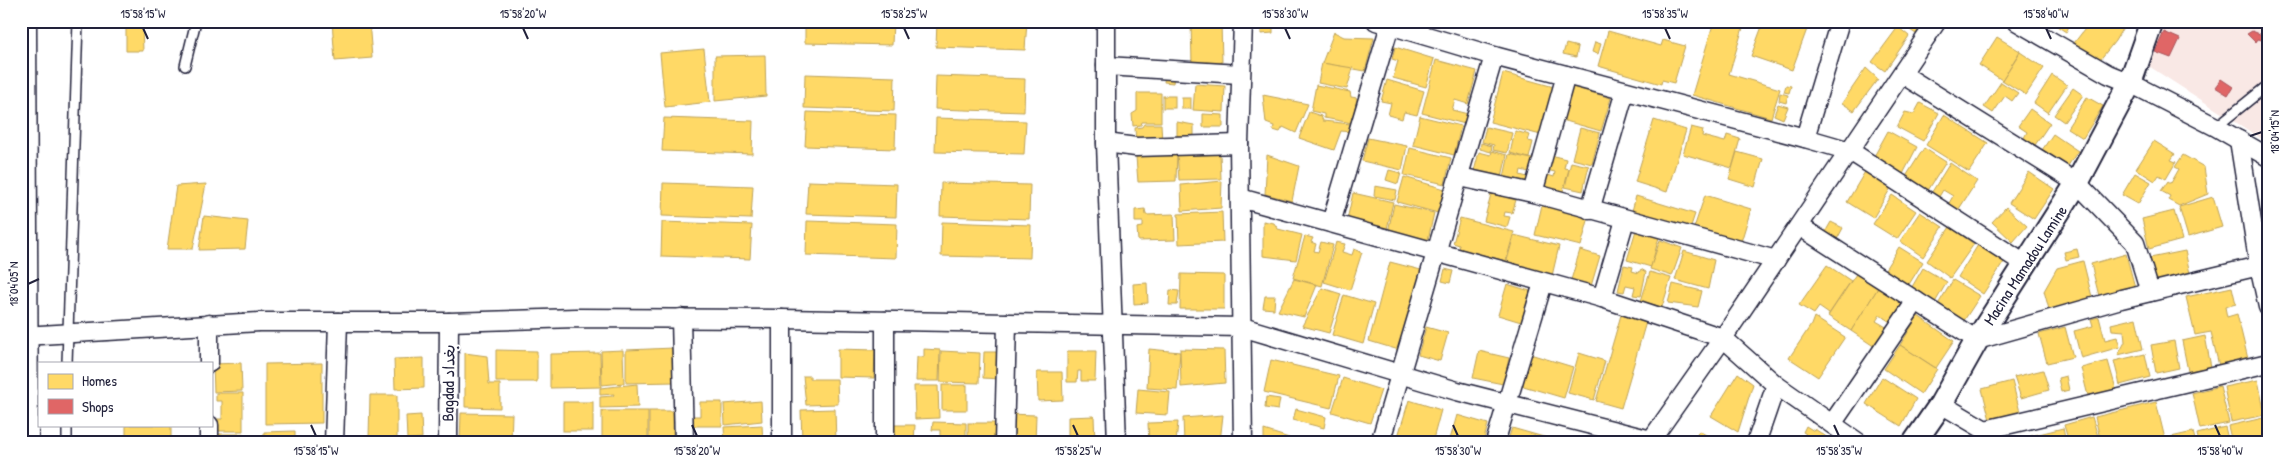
<svg xmlns="http://www.w3.org/2000/svg" width="2289" height="464" viewBox="0 0 2289 464" font-family="'Patrick Hand','Playpen Sans Arabic',sans-serif">
  <rect width="100%" height="100%" fill="#fff"/>
  <filter id="ink" filterUnits="userSpaceOnUse"><feTurbulence type="fractalNoise" baseFrequency=".02" numOctaves="2"/><feDisplacementMap in="SourceGraphic" scale="10" xChannelSelector="R" yChannelSelector="G"/><feConvolveMatrix kernelMatrix="1 2 1 2 8 2 1 2 1" color-interpolation-filters="sRGB"/></filter>
  <g filter="url(#ink)">
    <path fill="#f9e8e5" d="M2158 21H2268V143L2144 63Z"/>
    <g fill="#ffd966" stroke="#bda259">
      <path d="M126 21H142L143 51H126Z"/>
      <path d="M332 21H369L372 58 335 61Z"/>
      <path d="M805 21H893L892 45 805 43Z"/>
      <path d="M937 21H1027L1025 50 936 47Z"/>
      <path d="M1191 21H1221L1222 63 1192 64Z"/>
      <path d="M1261 21H1273V33L1261 34Z"/>
      <path d="M1714 21H1745L1729 74 1780 89 1771 118 1692 95Z"/>
      <path d="M1764 21H1810L1792 70 1751 56Z"/>
      <path d="M2049 21H2072L2066 32Z"/>
      <path d="M2091 21 2126 22 2115 41 2099 61 2071 47Z"/>
      <path d="M1915 22 1921 25 1916 34 1910 30Z"/>
      <path d="M1898 27 1909 36 1885 71 1872 62Z"/>
      <path d="M1608 31 1661 46 1663 40 1685 46 1674 83 1662 80 1661 84 1598 66Z"/>
      <path d="M1334 32 1344 37 1374 38 1365 71 1322 63Z"/>
      <path d="M1997 37 2020 51 2002 80 1979 65Z"/>
      <path d="M1595 42 1601 44 1598 54 1592 52Z"/>
      <path d="M1566 44 1578 47 1576 57 1563 54Z"/>
      <path d="M1395 47 1434 59 1426 87 1393 78 1398 61 1392 59Z"/>
      <path d="M704 49 710 102 665 107 660 53Z"/>
      <path d="M2020 52 2044 68 2026 95 2002 80Z"/>
      <path d="M765 55 766 96 715 101V56Z"/>
      <path d="M1436 60 1477 71 1468 104 1455 100 1452 110 1468 114 1465 124 1422 113Z"/>
      <path d="M1322 63 1353 68 1347 89 1318 83Z"/>
      <path d="M1866 68 1878 79 1854 111 1842 103Z"/>
      <path d="M1503 73 1554 87 1541 135 1490 122Z"/>
      <path d="M805 74 895 77 894 111 804 108Z"/>
      <path d="M1165 75 1174 76 1173 83 1164 82Z"/>
      <path d="M2052 75 2067 85 2048 113 2034 103Z"/>
      <path d="M936 76 1025 79 1024 112 935 109Z"/>
      <path d="M1387 80 1424 91 1417 115 1404 112 1402 119 1388 115 1391 103 1381 101Z"/>
      <path d="M2001 82 2018 93 2012 101 2005 96 1993 113 1984 107Z"/>
      <path d="M1195 84 1225 86 1224 112 1193 110Z"/>
      <path d="M1316 85 1350 92 1351 97 1357 98 1352 123 1324 118V114L1311 111Z"/>
      <path d="M1786 85 1791 86 1789 93 1784 92Z"/>
      <path d="M1572 87 1611 98 1601 131 1562 120Z"/>
      <path d="M2073 88 2083 95 2064 122 2054 115Z"/>
      <path d="M1137 93H1161V122H1142L1141 125 1133 126 1132 114 1137 111Z"/>
      <path d="M1780 93 1788 95 1786 103 1779 101Z"/>
      <path d="M1263 95 1308 104 1296 133 1283 127 1280 132 1273 130 1274 126 1266 123Z"/>
      <rect x="1163" y="96" width="12" height="12"/>
      <path d="M2087 97 2103 106 2083 138 2067 128Z"/>
      <rect x="1182" y="98" width="9" height="11"/>
      <path d="M1920 103 1939 113 1923 141 1897 127 1905 112 1914 114Z"/>
      <path d="M1778 104 1788 107 1783 119 1774 115Z"/>
      <path d="M2030 109 2050 123 2033 148 2029 145 2031 143 2024 138 2027 132 2018 126Z"/>
      <path d="M807 112 896 115 895 149 805 146Z"/>
      <path d="M1309 112 1321 116 1323 121 1351 124 1350 132 1341 131 1334 150 1299 138Z"/>
      <path d="M1203 114 1223 115V127H1203Z"/>
      <path d="M1944 115 1988 143 1969 172 1926 145Z"/>
      <path d="M1420 116 1461 126 1454 155 1413 145Z"/>
      <path d="M664 118 753 121 752 154 662 151Z"/>
      <path d="M936 118 1026 121 1024 154 935 152Z"/>
      <path d="M1654 120 1686 130 1667 192 1635 182Z"/>
      <path d="M1177 122 1194 125V140H1177Z"/>
      <path d="M1144 124H1161L1162 142 1136 143 1135 128 1142 127Z"/>
      <path d="M1486 127 1512 133 1507 153 1493 150 1494 145 1482 142Z"/>
      <path d="M1691 127 1703 130 1702 136 1725 142 1727 135 1740 139 1732 168 1683 154Z"/>
      <path d="M1580 128 1600 133 1592 164 1572 159Z"/>
      <path d="M1515 131 1530 135 1528 141 1533 142 1529 158 1510 153Z"/>
      <path d="M1888 131 1917 147 1902 176 1872 160Z"/>
      <path d="M2053 134 2078 151 2065 170 2040 153Z"/>
      <path d="M1368 138 1407 146 1402 170 1362 161Z"/>
      <path d="M2154 141 2175 154 2171 160 2176 162 2166 179 2159 175 2155 181 2136 169Z"/>
      <path d="M1481 143 1492 146 1491 152 1480 149Z"/>
      <path d="M1410 148 1451 158 1445 184 1404 175Z"/>
      <path d="M1924 148 1946 162 1927 192 1905 178Z"/>
      <path d="M1492 151 1507 155 1501 181 1473 175 1479 152 1491 155Z"/>
      <path d="M1737 152 1763 159 1755 187 1729 179Z"/>
      <path d="M1177 153H1220L1221 179 1179 180Z"/>
      <path d="M1177 153 1176 181 1138 182 1136 157Z"/>
      <path d="M1509 154 1536 160 1533 173 1521 170 1520 175 1531 178 1528 188 1503 182Z"/>
      <path d="M1267 155 1299 166 1292 201 1265 194Z"/>
      <path d="M1550 155 1566 159 1564 168 1569 169 1563 191 1559 190 1557 196 1541 191 1545 174 1554 177 1555 172 1546 170Z"/>
      <path d="M2183 155 2204 167 2208 194 2179 206 2168 200 2170 196 2161 191 2168 181 2171 183 2179 169 2175 167Z"/>
      <path d="M1571 162 1589 166 1583 191 1565 187Z"/>
      <path d="M1950 163 1977 181 1957 212 1948 205 1953 196 1943 190 1937 200 1930 195Z"/>
      <path d="M1389 170 1401 173 1398 184 1386 180Z"/>
      <path d="M1866 170 1892 186 1873 218 1847 202Z"/>
      <path d="M2029 172 2054 189 2034 219 2009 203Z"/>
      <path d="M2135 173 2151 182 2138 204 2122 195Z"/>
      <path d="M1404 177 1445 189 1438 213 1397 202Z"/>
      <path d="M808 181 897 184 896 217 806 214Z"/>
      <path d="M1222 181 1221 208 1182 211 1181 185Z"/>
      <path d="M663 183 753 186 751 219 662 216Z"/>
      <path d="M941 183 1030 185 1029 219 940 216Z"/>
      <path d="M206 184 193 249H167L176 186Z"/>
      <path d="M1375 186 1397 190 1395 200 1374 196Z"/>
      <path d="M1353 193 1393 202 1387 229 1347 220Z"/>
      <path d="M1491 194 1516 200 1512 213 1505 212 1504 216 1510 217 1507 227 1484 221Z"/>
      <path d="M1705 195 1751 209 1741 242 1694 228Z"/>
      <path d="M1892 195 1916 211 1897 239 1873 224Z"/>
      <path d="M1636 196 1695 214 1690 229 1632 211Z"/>
      <path d="M2213 197 2222 227 2188 237 2179 207Z"/>
      <path d="M1394 204 1434 213 1428 240 1388 232Z"/>
      <path d="M1542 205 1589 217 1581 246 1535 235Z"/>
      <path d="M2006 207 2027 226 2013 242 1992 222Z"/>
      <path d="M1145 209 1146 215 1174 214 1175 240 1138 241 1137 228 1143 227V222H1135V210Z"/>
      <path d="M2174 211 2182 240 2149 249 2142 219Z"/>
      <path d="M1222 212 1223 242 1179 244 1178 214Z"/>
      <path d="M1920 212 1943 227 1923 257 1900 241Z"/>
      <path d="M204 216 248 221 245 249 199 250Z"/>
      <path d="M1460 218 1514 232 1506 261 1460 249 1459 245 1453 243Z"/>
      <path d="M807 221 897 224 896 258 806 255Z"/>
      <path d="M1263 221 1274 223 1278 229 1302 235 1296 260 1263 256Z"/>
      <path d="M662 222 752 225 750 259 661 256Z"/>
      <path d="M942 222 1031 225 1030 258 941 256Z"/>
      <path d="M1831 222 1843 228 1836 241 1824 234Z"/>
      <path d="M1950 227 1974 244 1950 278 1927 261Z"/>
      <path d="M1636 230 1659 237 1651 267 1627 260Z"/>
      <path d="M1514 235 1559 246 1552 276 1506 264Z"/>
      <path d="M1305 236 1313 238 1311 242 1316 244 1314 251 1318 252 1321 242 1333 245 1322 286 1293 278Z"/>
      <path d="M1660 240 1682 248 1672 276 1650 269Z"/>
      <path d="M1336 242 1345 244 1342 252 1352 255 1354 249 1362 252 1350 290 1324 282Z"/>
      <path d="M1978 245 2004 262 1983 294 1958 277Z"/>
      <path d="M1899 247 1923 262 1906 289 1882 274Z"/>
      <path d="M2077 249 2079 257 2066 260 2064 252Z"/>
      <path d="M1580 250 1600 256 1591 286 1571 280Z"/>
      <path d="M1684 251 1714 260 1708 289 1675 280Z"/>
      <path d="M2185 251 2191 278 2157 285 2150 258Z"/>
      <path d="M2126 254 2136 291 2100 300 2091 264Z"/>
      <path d="M2083 261 2093 301 2050 313 2044 291 2057 268Z"/>
      <path d="M1390 262 1421 270 1399 350 1369 341Z"/>
      <path d="M1624 265 1633 267 1632 271 1639 273 1641 269 1646 272 1641 296 1633 295 1635 287 1626 285 1624 292 1618 291Z"/>
      <path d="M1827 265 1851 281 1829 314 1819 307 1814 314 1799 305Z"/>
      <path d="M1923 268 1947 282 1933 306 1909 292Z"/>
      <path d="M1445 269 1453 271 1450 283 1442 281Z"/>
      <path d="M1650 272 1671 278 1662 307 1641 301Z"/>
      <path d="M1181 274 1224 275V309H1180Z"/>
      <path d="M1856 274 1878 288 1851 331 1828 316Z"/>
      <path d="M1294 279 1317 285 1304 317 1278 311Z"/>
      <path d="M1953 280 1980 296 1963 322 1937 306Z"/>
      <path d="M1147 283 1148 303 1134 304 1133 284Z"/>
      <path d="M1507 284 1530 291 1521 322 1498 315Z"/>
      <path d="M1673 284 1702 291 1698 307 1668 303Z"/>
      <path d="M2232 287 2236 304 2225 307 2227 317 2237 314 2248 359 2219 366 2211 332 2195 335 2186 297Z"/>
      <path d="M1322 288 1341 294 1329 333 1302 326Z"/>
      <path d="M1878 288 1906 305 1893 324 1880 315 1876 321 1888 328 1875 347 1851 331Z"/>
      <path d="M1170 290 1179 291 1177 305H1169Z"/>
      <path d="M1344 295 1374 304 1363 344 1332 335Z"/>
      <path d="M1265 296H1275L1274 309 1263 308Z"/>
      <path d="M1621 315 1646 322 1621 408 1596 401Z"/>
      <path d="M1918 316 1954 341 1936 368 1900 345Z"/>
      <path d="M1814 317 1845 337 1818 377 1789 358 1811 325Z"/>
      <path d="M2099 317 2105 340 2117 337 2120 347 2081 358 2074 331 2093 326 2091 319Z"/>
      <path d="M2136 318 2143 349 2118 355 2125 342 2124 331 2112 330 2111 324Z"/>
      <path d="M1426 327 1448 333 1440 361 1418 355Z"/>
      <path d="M2065 327 2073 357 2047 363 2039 334Z"/>
      <path d="M2205 336 2211 367 2188 371 2182 341Z"/>
      <path d="M2174 341 2179 368 2156 373 2151 345Z"/>
      <path d="M1900 345 1937 369 1921 394 1884 369Z"/>
      <path d="M674 348 675 382 626 383V350Z"/>
      <path d="M838 349 875 350 874 378 838 377Z"/>
      <path d="M924 349 940 350 939 381H916L917 357H924Z"/>
      <path d="M1149 349 1180 352 1177 390 1147 388Z"/>
      <path d="M1180 349 1224 350 1225 383 1181 387Z"/>
      <path d="M496 350 537 351V382H496Z"/>
      <path d="M623 350 624 383 602 385 601 351Z"/>
      <path d="M941 351 980 353 979 383 940 382Z"/>
      <path d="M1067 351H1096L1095 381H1081V371H1078L1077 382H1067Z"/>
      <path d="M1479 351 1509 358 1503 384 1473 378Z"/>
      <path d="M984 352H1000L999 379 983 378Z"/>
      <path d="M465 353 487 356 489 384H500V408L465 407Z"/>
      <path d="M600 353 601 387 550 388V354Z"/>
      <path d="M1579 353 1605 361 1594 400 1568 393Z"/>
      <path d="M1530 354 1573 367 1564 398 1520 385Z"/>
      <path d="M2145 354 2150 377 2120 385 2114 361Z"/>
      <path d="M424 358V388L395 389 394 359Z"/>
      <path d="M1271 360 1339 376 1331 408 1264 392Z"/>
      <path d="M2108 361 2116 389 2088 396 2081 368Z"/>
      <path d="M241 363 242 391 214 392 213 364Z"/>
      <path d="M322 363V423L265 424V364Z"/>
      <path d="M2043 370 2049 390 2021 398 2014 377Z"/>
      <path d="M1037 372H1062L1063 400 1038 401Z"/>
      <path d="M1738 373 1753 384 1738 432 1711 416Z"/>
      <path d="M803 376H810V379H837L838 404 806 405Z"/>
      <path d="M2066 376 2069 390 2061 392 2058 378Z"/>
      <path d="M1882 377 1916 399 1901 426 1866 404Z"/>
      <path d="M1343 378 1381 390 1370 423 1332 412Z"/>
      <path d="M2258 380 2265 415 2231 422 2224 387Z"/>
      <path d="M2012 381 2020 412 1990 420 1982 389Z"/>
      <path d="M637 384 638 407 600 408V397L613 396 614 394 600 395V388Z"/>
      <rect x="942" y="385" width="25" height="25"/>
      <path d="M914 386H938L939 418 915 419Z"/>
      <path d="M2220 386 2229 423 2200 429 2192 393Z"/>
      <path d="M1138 389 1170 392 1168 415 1136 413Z"/>
      <path d="M216 393H243V431H216L215 419H222V401H216Z"/>
      <path d="M370 395H397V438H369Z"/>
      <path d="M1266 397 1280 399 1278 410 1265 408Z"/>
      <path d="M1409 400 1441 410 1432 443H1396Z"/>
      <path d="M761 401 762 421 725 425 724 404Z"/>
      <rect x="563" y="402" width="30" height="29"/>
      <path d="M700 402H722V426H690V416H700Z"/>
      <path d="M2156 402 2166 443H2101L2095 417Z"/>
      <path d="M835 409 836 443H802L801 410Z"/>
      <path d="M1296 409 1326 417 1324 428 1293 420Z"/>
      <rect x="602" y="411" width="46" height="30"/>
      <rect x="649" y="411" width="24" height="32"/>
      <path d="M461 413 512 414 511 443H460Z"/>
      <path d="M1007 414 1036 415 1035 443H1006Z"/>
      <path d="M421 415 422 438 407 439 406 416Z"/>
      <path d="M1223 415 1220 442 1184 443 1183 418Z"/>
      <path d="M1457 415 1488 424 1483 443H1449Z"/>
      <path d="M1094 416 1095 443H1068V417Z"/>
      <path d="M2092 417 2100 443H2069L2064 425Z"/>
      <path d="M2263 418 2268 443H2232L2228 426Z"/>
      <path d="M933 422 966 423V443H940V430H932Z"/>
      <path d="M1178 422 1176 443H1149L1148 423Z"/>
      <rect x="968" y="423" width="30" height="20"/>
      <rect x="126" y="425" width="45" height="18"/>
      <path d="M762 425 763 443H725L724 427Z"/>
      <path d="M890 425H915L914 443H889Z"/>
      <path d="M1806 426 1814 431 1815 429 1835 443H1800L1806 434 1803 432Z"/>
      <path d="M2225 427 2229 443H2199L2197 434Z"/>
      <path d="M1512 428 1565 443H1507Z"/>
      <path d="M2063 428 2066 443H2032L2031 436Z"/>
      <path d="M1264 430 1289 438 1288 443H1264Z"/>
      <path d="M295 431V443H264V432Z"/>
      <path d="M1699 431 1720 443H1692Z"/>
      <path d="M2193 432 2196 443H2172L2171 437Z"/>
      <rect x="214" y="434" width="29" height="9"/>
    </g>
    <g fill="#e06666" stroke="#a75259">
      <path d="M2252 31 2265 36 2262 40 2257 39 2255 42 2247 34Z"/>
      <path d="M2164 32 2180 39 2171 58 2155 52Z"/>
      <path d="M2221 79 2233 87 2228 95 2215 87Z"/>
    </g>
    <g fill="none" stroke-linecap="round" stroke-linejoin="round">
      <defs>
        <g id="service">
          <path d="M185 66 196 21"/>
          <path d="M2216 127 2268 85"/>
          <path d="M67 363 78 21"/>
          <path d="M67 443V425"/>
        </g>
        <g id="minor">
          <path d="M1106 21V143L1117 443"/>
          <path d="M1376 21 1494 56 1805 138"/>
          <path d="M1840 21 1805 138 1850 151 2025 264"/>
          <path d="M2016 21 2108 74 2130 83 2216 127 2268 157"/>
          <path d="M1106 66 1240 74"/>
          <path d="M1902 74 2077 183 2135 243 2150 292"/>
          <path d="M2239 140 2259 266 2268 307"/>
          <path d="M1106 143 1136 147 1239 144"/>
          <path d="M1460 177 1533 193 1776 260"/>
          <path d="M1533 193 1566 75"/>
          <path d="M1240 198 1602 298 1723 338 1776 385 1756 443"/>
          <path d="M1590 210 1625 91"/>
          <path d="M1331 223 1390 25"/>
          <path d="M1799 226 1977 340 2121 299 2259 266"/>
          <path d="M1602 298 1625 220"/>
          <path d="M681 318 684 443"/>
          <path d="M885 321V443"/>
          <path d="M209 324V363"/>
          <path d="M23 336 259 322H449L576 318 782 319 1242 327 1457 391 1651 440"/>
          <path d="M1776 385 1859 443"/>
          <path d="M1941 404 1985 430 1997 443"/>
          <path d="M1832 424 1916 301"/>
          <path d="M209 425V443"/>
          <path d="M1985 430 2268 363"/>
          <path d="M334 443 338 322"/>
          <path d="M448 443 449 322"/>
          <path d="M782 443V319"/>
          <path d="M1004 443 1007 323"/>
          <path d="M1243 443 1239 144 1243 21"/>
          <path d="M1380 443 1494 56"/>
          <path d="M1495 443 1543 283"/>
          <path d="M1649 443 1723 338 1937 21"/>
        </g>
        <path id="tertiary" d="M1914 443 1941 404 1977 340 2077 183 2130 83 2152 21"/>
        <path id="trunk" d="M22 21 24 443"/>
      </defs>
      <use href="#service" stroke="#22223b" stroke-width="12"/>
      <use href="#minor" stroke="#22223b" stroke-width="21"/>
      <use href="#tertiary" stroke="#22223b" stroke-width="26"/>
      <use href="#trunk" stroke="#22223b" stroke-width="31"/>
      <use href="#service" stroke="#fff" stroke-width="9"/>
      <use href="#minor" stroke="#fff" stroke-width="18"/>
      <use href="#tertiary" stroke="#fff" stroke-width="22"/>
      <use href="#trunk" stroke="#fff" stroke-width="28"/>
    </g>
  </g>
  <path fill="none" stroke="#22223b" stroke-width="2" d="M143 28 148 39M523 28 528 39M904 28 909 39M1285 28 1290 39M1665 28 1670 39M2046 28 2051 39M2250 136 2262 132M28 284 39 279M311 425 316 436M692 425 697 436M1073 425 1078 436M1453 425 1458 436M1834 425 1839 436M2215 425 2220 436"/>
  <g text-anchor="middle" dominant-baseline="central" stroke-width="5" stroke-linejoin="round" paint-order="stroke">
    <g font-size="16" fill="#22223b" stroke="#fff">
      <text transform="translate(2025 265) rotate(-57)">Macina Mamadou Lamine</text>
      <text transform="translate(448 383) rotate(-89)">Bagdad بغداد</text>
    </g>
  </g>
  <rect width="2289" height="464" fill="none" stroke="#fff" stroke-width="55"/>
  <rect x="38" y="362" width="175" height="65" fill="#ffffff" stroke="#a7a7b1"/>
  <rect x="48" y="374" width="25" height="15" fill="#ffd966" stroke="#a7a7b1"/>
  <text x="82" y="386" font-size="15" fill="#22223b">Homes</text>
  <rect x="48" y="399" width="25" height="15" fill="#e06666" stroke="#a7a7b1"/>
  <text x="82" y="412" font-size="15" fill="#22223b">Shops</text>
  <rect x="28" y="28" width="2234" height="408" fill="none" stroke="#22223b" stroke-width="2"/>
  <g font-size="12" text-anchor="middle" fill="#22223b">
    <text x="143" y="18">15°58'15"W</text>
    <text x="523" y="18">15°58'20"W</text>
    <text x="904" y="18">15°58'25"W</text>
    <text x="1285" y="18">15°58'30"W</text>
    <text x="1665" y="18">15°58'35"W</text>
    <text x="2046" y="18">15°58'40"W</text>
    <text transform="translate(2275 132) rotate(-90)" y="4">18°04'15"N</text>
    <text transform="translate(14 284) rotate(-90)" y="4">18°04'05"N</text>
    <text x="316" y="455">15°58'15"W</text>
    <text x="697" y="455">15°58'20"W</text>
    <text x="1078" y="455">15°58'25"W</text>
    <text x="1458" y="455">15°58'30"W</text>
    <text x="1839" y="455">15°58'35"W</text>
    <text x="2220" y="455">15°58'40"W</text>
  </g>
</svg>
